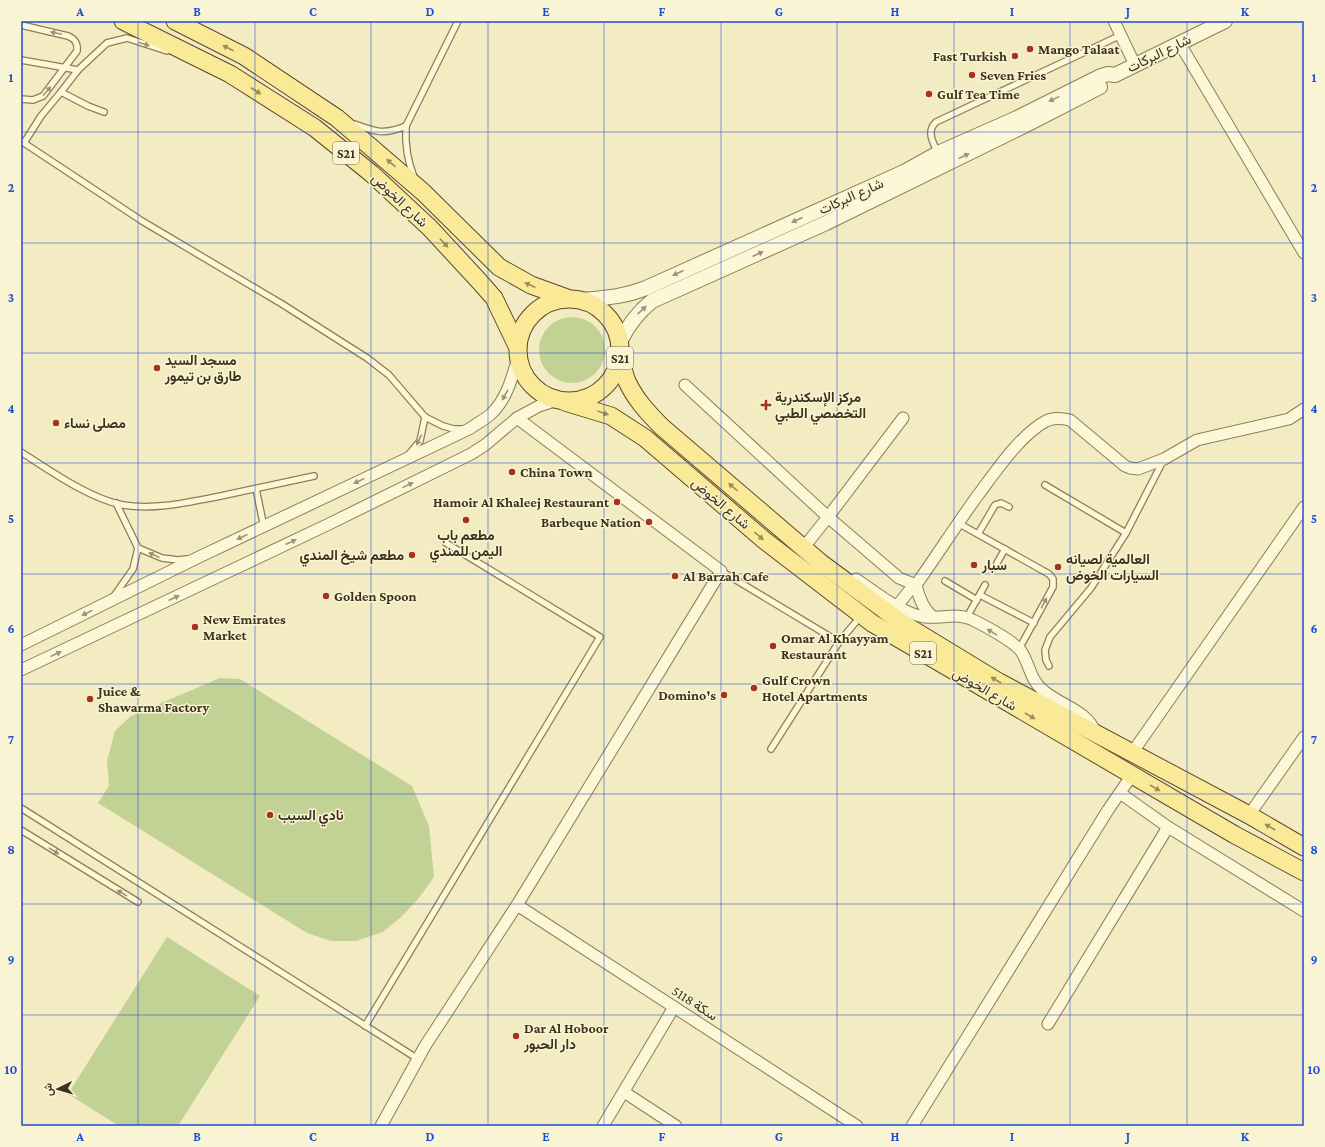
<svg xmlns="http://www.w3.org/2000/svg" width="1325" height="1147" viewBox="0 0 1325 1147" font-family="'Crimson Pro',Vazirmatn,serif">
  <rect width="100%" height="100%" fill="#f3ebc2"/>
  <g fill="#c2d294">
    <circle cx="572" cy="350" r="33"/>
    <path d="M220 678 240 679 412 786 429 826 434 877 419 898 401 917 383 932 356 941H331L307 933 98 803 109 786 107 761 115 731 131 716Z"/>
    <path d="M167 937 260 996 178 1126H119L68 1094Z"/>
  </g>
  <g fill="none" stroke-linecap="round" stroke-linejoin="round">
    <defs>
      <g id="service">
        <path d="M21 25 68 36C75 39 78 43 77 51L43 96 33 100 21 99"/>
        <path d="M21 60 78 70"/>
        <path d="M61 92 88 106 104 112"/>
        <path d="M354 124C376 132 384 135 406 126"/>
        <path d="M21 141 142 221 282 304 367 358 389 375 425 417 443 426 454 429H463"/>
        <path d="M24 143 41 116 61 92 78 70 107 43 127 38 167 51"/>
        <path d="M938 153C933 143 926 131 936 122L1121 35"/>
        <path d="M414 177C407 160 405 144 406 126L458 21"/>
        <path d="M21 452C49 470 90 499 123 505 154 510 185 503 216 497 249 490 282 483 314 476"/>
        <path d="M409 454 420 441 425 417"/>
        <path d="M1045 485 1126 533"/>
        <path d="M256 489 264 527"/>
        <path d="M116 503 138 548 162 558 178 560 187 559"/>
        <path d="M958 523 1049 574 1053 579V587L1019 649"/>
        <path d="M978 534 995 505 1001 503 1009 507"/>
        <path d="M997 563 1005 549"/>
        <path d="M721 571 839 642"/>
        <path d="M945 581 977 600"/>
        <path d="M980 595 1034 623"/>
        <path d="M114 596 133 569 138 548"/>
        <path d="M967 617 985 585"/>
        <path d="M1049 666 1046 660 1045 650 1050 637 1091 588 1126 533 1163 461"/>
        <path d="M771 749 839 642 860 617"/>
        <path d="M21 808 418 1059"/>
        <path d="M21 830 138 902"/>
        <path d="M365 1026 600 637 446 543"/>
      </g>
      <g id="minor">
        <path d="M1114 21 1135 65"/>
        <path d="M1180 44 1304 253"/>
        <path d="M685 385 828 517 899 578 916 585"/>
        <path d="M804 547 828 517 903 418"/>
        <path d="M856 579C875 592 902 614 925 617 941 619 958 612 973 620 985 626 1013 641 1021 651 1030 665 1030 681 1045 692 1063 706 1087 711 1096 733"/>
        <path d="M916 585C919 598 923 609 933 617"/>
        <path d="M897 606 909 591 916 585C937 555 957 524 978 495 996 471 1020 435 1046 421 1054 417 1062 418 1070 420L1125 466 1130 468 1138 469 1164 459 1197 440 1289 419 1304 409"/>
        <path d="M21 645 199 557 469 429C476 424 486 419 492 413 507 398 512 378 518 358"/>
        <path d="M21 670 329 524 471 454 485 445 517 418 539 406 557 400"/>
        <path d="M1132 753 1304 507"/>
        <path d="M1120 793 1168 827 1304 911"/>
        <path d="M1249 815 1304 737"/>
        <path d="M517 905 857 1126"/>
        <path d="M1048 1024 1168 827"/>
        <path d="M624 1092 676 1126"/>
        <path d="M381 1126 425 1046 517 905 721 571 517 418"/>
        <path d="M603 1126 674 1007"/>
        <path d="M912 1126 1108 810 1132 775"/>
      </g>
      <g id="tertiary">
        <path d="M582 300C605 298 624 297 646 288L904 172 938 153 1017 118 1101 76 1108 74 1115 75 1225 21"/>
        <path d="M620 342C628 325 637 313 652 301L826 223 1022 127 1100 87"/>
      </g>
      <g id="primary">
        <path d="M123 21 230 74 315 128 372 174 430 228 479 281 494 298 517 346"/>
        <path d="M175 21 244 56 337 118 423 192 499 267 531 285 567 298"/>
        <circle cx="569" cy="350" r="51"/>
        <path d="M620 358C622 365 624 372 626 379 634 398 648 413 662 427L821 563 902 623 999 682 1249 815 1304 847"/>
        <path d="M565 402 611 416 645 438 764 540 872 623 1235 835 1304 872"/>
      </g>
    </defs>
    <use href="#service" stroke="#8f7d57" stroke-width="8"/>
    <use href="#minor" stroke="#8f7d57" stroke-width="13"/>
    <use href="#tertiary" stroke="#8f7d57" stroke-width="16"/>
    <use href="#primary" stroke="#5c4a2b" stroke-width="19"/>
    <use href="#service" stroke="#fcf7d7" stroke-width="5.5"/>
    <use href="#minor" stroke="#fcf7d7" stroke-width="11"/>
    <use href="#tertiary" stroke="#fcf7d7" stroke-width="14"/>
    <use href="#primary" stroke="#fae996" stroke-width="17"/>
  </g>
  <defs><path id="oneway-solid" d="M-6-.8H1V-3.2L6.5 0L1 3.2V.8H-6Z"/></defs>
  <g fill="#9c947a">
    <use href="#oneway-solid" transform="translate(56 33) rotate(-168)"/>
    <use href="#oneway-solid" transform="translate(144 44) rotate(18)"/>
    <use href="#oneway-solid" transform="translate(47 91) rotate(-48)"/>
    <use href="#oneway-solid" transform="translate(1054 99) rotate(154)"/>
    <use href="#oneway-solid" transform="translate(964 156) rotate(-26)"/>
    <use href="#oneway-solid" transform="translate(797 220) rotate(156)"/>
    <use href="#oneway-solid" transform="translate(758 254) rotate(-24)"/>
    <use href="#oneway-solid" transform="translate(678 273) rotate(156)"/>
    <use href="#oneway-solid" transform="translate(642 310) rotate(-43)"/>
    <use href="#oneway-solid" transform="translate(505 395) rotate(119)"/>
    <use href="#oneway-solid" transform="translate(419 440) rotate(116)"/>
    <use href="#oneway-solid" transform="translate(359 481) rotate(154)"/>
    <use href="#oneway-solid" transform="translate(408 485) rotate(-26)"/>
    <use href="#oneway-solid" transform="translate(242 537) rotate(155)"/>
    <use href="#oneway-solid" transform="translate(291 542) rotate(-25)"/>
    <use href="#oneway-solid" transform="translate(154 555) rotate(-156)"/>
    <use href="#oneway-solid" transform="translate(174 598) rotate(-25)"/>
    <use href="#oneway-solid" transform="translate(1044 603) rotate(-62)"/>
    <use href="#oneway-solid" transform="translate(87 613) rotate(154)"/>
    <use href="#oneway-solid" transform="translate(992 632) rotate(-149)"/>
    <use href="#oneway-solid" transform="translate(56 654) rotate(-25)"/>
    <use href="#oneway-solid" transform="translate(54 851) rotate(32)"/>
    <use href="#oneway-solid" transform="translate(122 893) rotate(-149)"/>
  </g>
  <g fill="#9c8d5a">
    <use href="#oneway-solid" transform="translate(228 48) rotate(-153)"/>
    <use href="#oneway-solid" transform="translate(256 91) rotate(33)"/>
    <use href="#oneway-solid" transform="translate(391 163) rotate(-139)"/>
    <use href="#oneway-solid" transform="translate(444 243) rotate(47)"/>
    <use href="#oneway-solid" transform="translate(530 285) rotate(-155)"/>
    <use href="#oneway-solid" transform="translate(603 413) rotate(19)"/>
    <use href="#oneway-solid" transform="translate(733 487) rotate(-140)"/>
    <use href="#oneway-solid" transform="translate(759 536) rotate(40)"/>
    <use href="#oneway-solid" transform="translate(996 680) rotate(-150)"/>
    <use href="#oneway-solid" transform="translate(1030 716) rotate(30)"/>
    <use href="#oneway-solid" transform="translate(1155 788) rotate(30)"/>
    <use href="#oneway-solid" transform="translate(1270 827) rotate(-150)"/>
  </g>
  <path fill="none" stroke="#1d4ed8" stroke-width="1" stroke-opacity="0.55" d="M138 21V1126M255 21V1126M371 21V1126M488 21V1126M604 21V1126M721 21V1126M837 21V1126M954 21V1126M1070 21V1126M1187 21V1126M21 132H1304M21 243H1304M21 353H1304M21 463H1304M21 574H1304M21 684H1304M21 794H1304M21 904H1304M21 1015H1304"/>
  <g fill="#a53320" stroke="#f9f4d3" stroke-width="1.5">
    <circle cx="1030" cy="49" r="4"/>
    <circle cx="1015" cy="56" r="4"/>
    <circle cx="972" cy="75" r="4"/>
    <circle cx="929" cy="94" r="4"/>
    <circle cx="157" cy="368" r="4"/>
    <path d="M764 399h4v4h4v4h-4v4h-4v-4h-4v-4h4z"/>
    <circle cx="56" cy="423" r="4"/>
    <circle cx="512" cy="472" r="4"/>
    <circle cx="617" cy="502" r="4"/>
    <circle cx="466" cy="520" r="4"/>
    <circle cx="649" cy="522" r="4"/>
    <circle cx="412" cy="555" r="4"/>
    <circle cx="974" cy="565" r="4"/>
    <circle cx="1058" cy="567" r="4"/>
    <circle cx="675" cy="576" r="4"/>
    <circle cx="326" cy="596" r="4"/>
    <circle cx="195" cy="627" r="4"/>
    <circle cx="773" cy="646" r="4"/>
    <circle cx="754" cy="688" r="4"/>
    <circle cx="724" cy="695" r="4"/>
    <circle cx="90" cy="699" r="4"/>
    <circle cx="270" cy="815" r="4"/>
    <circle cx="516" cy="1036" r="4"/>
  </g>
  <g text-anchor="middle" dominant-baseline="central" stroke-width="3" stroke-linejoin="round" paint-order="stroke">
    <g fill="#f9f4d3" stroke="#756c54" stroke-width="1">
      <rect x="333" y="142" width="26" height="22" rx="3"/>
      <rect x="607" y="347" width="26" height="22" rx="3"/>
      <rect x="910" y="642" width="26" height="22" rx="3"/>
    </g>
    <g font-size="13" font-weight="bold" fill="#3d311d">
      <text x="346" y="153">S21</text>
      <text x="620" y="358">S21</text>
      <text x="923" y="653">S21</text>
    </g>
    <g font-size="14" font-weight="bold" fill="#3d311d" stroke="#f9f4d3" text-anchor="start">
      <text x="1038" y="49">Mango Talaat</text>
      <text x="1007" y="56" text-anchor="end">Fast Turkish</text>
      <text x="980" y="75">Seven Fries</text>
      <text x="937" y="94">Gulf Tea Time</text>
      <text x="165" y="360">مسجد السيد<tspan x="165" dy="16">طارق بن تيمور</tspan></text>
      <text x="775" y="397">مركز الإسكندرية<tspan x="775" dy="16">التخصصي الطبي</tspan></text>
      <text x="64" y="423">مصلى نساء</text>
      <text x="520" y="472">China Town</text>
      <text x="609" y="502" text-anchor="end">Hamoir Al Khaleej Restaurant</text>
      <text x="641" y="522" text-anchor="end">Barbeque Nation</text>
      <text x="466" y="535" text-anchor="middle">مطعم باب<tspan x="466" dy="16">اليمن للمندي</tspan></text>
      <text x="404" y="555" text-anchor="end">مطعم شيخ المندي</text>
      <text x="1066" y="559">العالمية لصيانه<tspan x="1066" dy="16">السيارات الخوض</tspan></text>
      <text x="982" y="565">سبار</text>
      <text x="683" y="576">Al Barzah Cafe</text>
      <text x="334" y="596">Golden Spoon</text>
      <text x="203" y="619">New Emirates<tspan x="203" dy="16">Market</tspan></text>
      <text x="781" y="638">Omar Al Khayyam<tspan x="781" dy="16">Restaurant</tspan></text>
      <text x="762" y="680">Gulf Crown<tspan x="762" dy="16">Hotel Apartments</tspan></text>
      <text x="98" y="691">Juice &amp;<tspan x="98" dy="16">Shawarma Factory</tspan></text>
      <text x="716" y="695" text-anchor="end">Domino's</text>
      <text x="278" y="815">نادي السيب</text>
      <text x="524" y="1028">Dar Al Hoboor<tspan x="524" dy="16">دار الحبور</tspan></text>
    </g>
    <g font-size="14" fill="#3d311d" stroke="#f9f4d3">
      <text transform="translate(1159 53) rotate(-26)">شارع البركات</text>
      <text transform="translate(851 196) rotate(-24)">شارع البركات</text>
      <text transform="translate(400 200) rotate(43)">شارع الخوض</text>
      <text transform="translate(721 503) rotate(40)">شارع الخوض</text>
      <text transform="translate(985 689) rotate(30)">شارع الخوض</text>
      <text transform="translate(695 1003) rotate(33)">سكة 5118</text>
    </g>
  </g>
  <rect width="1325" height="1147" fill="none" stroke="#f9f4d3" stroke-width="44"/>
  <g transform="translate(58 1089) rotate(265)" stroke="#f9f4d3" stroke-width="3" paint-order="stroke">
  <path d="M0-3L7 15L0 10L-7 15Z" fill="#3d311d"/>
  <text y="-6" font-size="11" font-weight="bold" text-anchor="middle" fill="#3d311d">ش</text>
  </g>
  <rect x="22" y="22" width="1281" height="1103" fill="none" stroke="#1d4ed8" stroke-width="1.5"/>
  <g font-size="13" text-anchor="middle" font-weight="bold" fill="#1d4ed8">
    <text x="80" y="16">A</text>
    <text x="197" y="16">B</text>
    <text x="313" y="16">C</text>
    <text x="430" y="16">D</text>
    <text x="546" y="16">E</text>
    <text x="662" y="16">F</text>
    <text x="779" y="16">G</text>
    <text x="895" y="16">H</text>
    <text x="1012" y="16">I</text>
    <text x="1128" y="16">J</text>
    <text x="1245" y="16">K</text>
    <text x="11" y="82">1</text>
    <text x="1314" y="82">1</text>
    <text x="11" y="192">2</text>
    <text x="1314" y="192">2</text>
    <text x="11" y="302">3</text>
    <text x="1314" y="302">3</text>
    <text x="11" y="413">4</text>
    <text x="1314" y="413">4</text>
    <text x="11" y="523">5</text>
    <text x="1314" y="523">5</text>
    <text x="11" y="633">6</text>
    <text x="1314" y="633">6</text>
    <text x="11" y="744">7</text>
    <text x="1314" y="744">7</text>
    <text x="11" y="854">8</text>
    <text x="1314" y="854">8</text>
    <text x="11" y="964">9</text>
    <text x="1314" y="964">9</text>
    <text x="11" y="1074">10</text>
    <text x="1314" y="1074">10</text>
    <text x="80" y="1141">A</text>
    <text x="197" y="1141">B</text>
    <text x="313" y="1141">C</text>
    <text x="430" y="1141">D</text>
    <text x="546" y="1141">E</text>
    <text x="662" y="1141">F</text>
    <text x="779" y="1141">G</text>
    <text x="895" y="1141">H</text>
    <text x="1012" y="1141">I</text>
    <text x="1128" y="1141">J</text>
    <text x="1245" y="1141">K</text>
  </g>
</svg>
